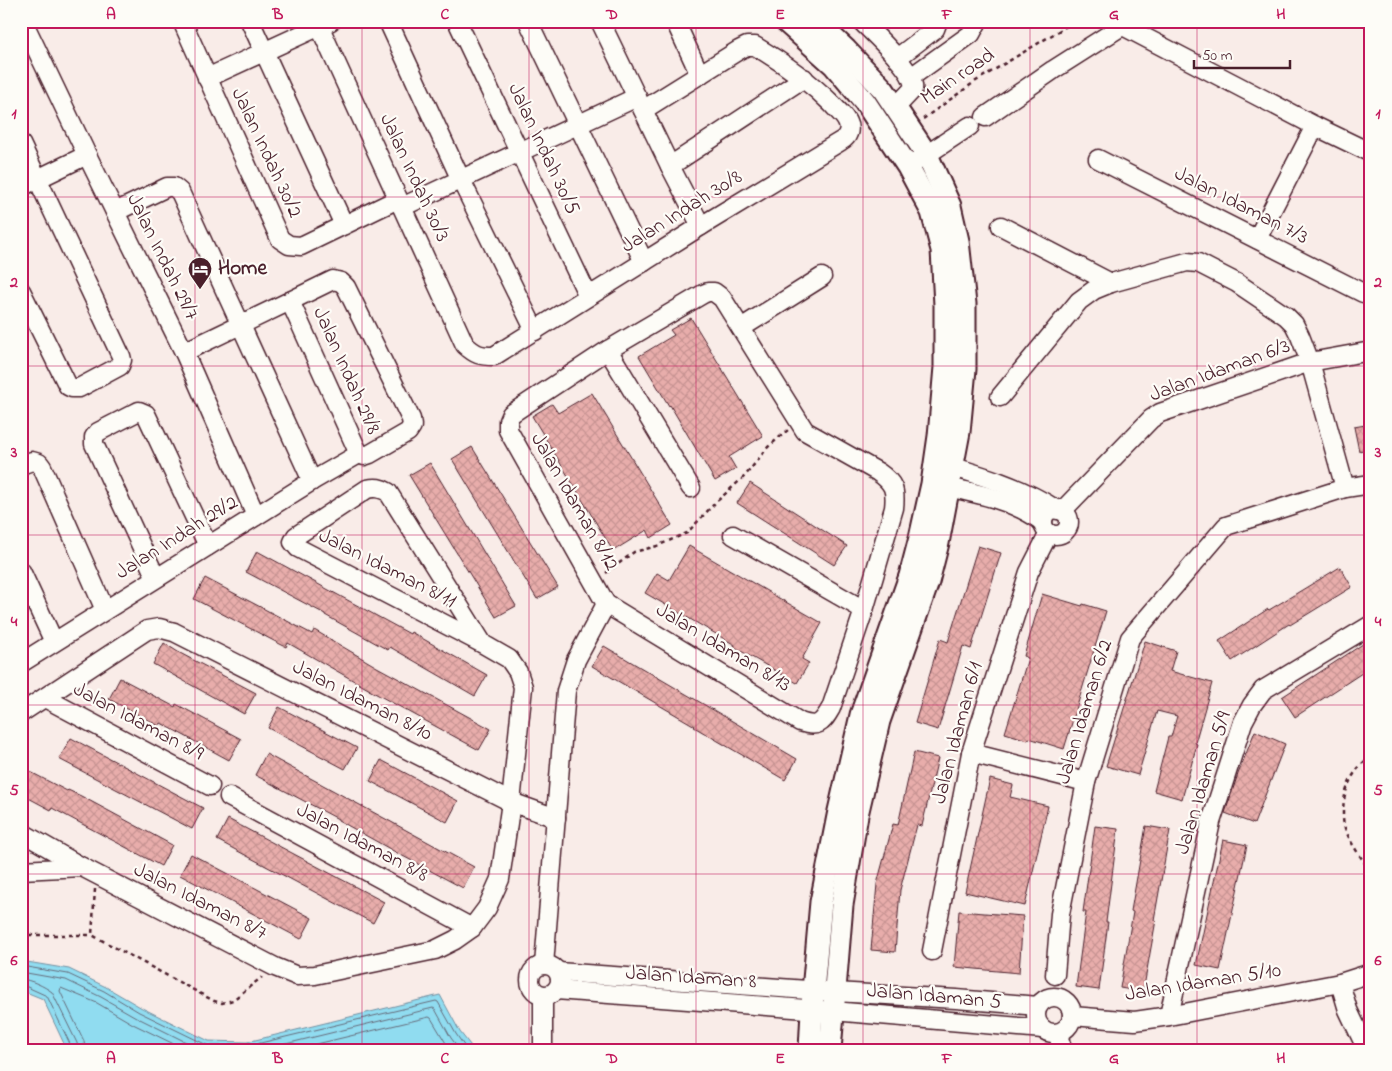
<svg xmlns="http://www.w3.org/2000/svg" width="1392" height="1071" viewBox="0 0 1392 1071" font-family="'Indie Flower',sans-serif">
  <defs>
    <pattern id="building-cross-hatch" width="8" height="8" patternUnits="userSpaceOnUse" patternTransform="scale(1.25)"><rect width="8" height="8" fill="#e8adab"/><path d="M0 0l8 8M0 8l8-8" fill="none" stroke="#c89493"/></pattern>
  </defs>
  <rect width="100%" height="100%" fill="#f9ece8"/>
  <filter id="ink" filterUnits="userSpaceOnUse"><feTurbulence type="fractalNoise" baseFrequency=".02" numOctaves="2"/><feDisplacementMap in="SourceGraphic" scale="10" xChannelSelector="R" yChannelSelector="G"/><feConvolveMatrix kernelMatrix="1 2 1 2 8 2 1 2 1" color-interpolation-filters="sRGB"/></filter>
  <g filter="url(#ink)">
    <path fill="#90dcf0" stroke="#7490a1" d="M21 961 69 969 106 987 142 1008 209 1041 247 1042 440 995 460 1032 474 1050H67L43 999 21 990Z"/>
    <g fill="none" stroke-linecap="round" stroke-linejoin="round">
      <g stroke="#666b7a" stroke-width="1">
        <path d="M21 966 68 974 104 991 139 1012 209 1046H248L436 1001 438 1002 456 1034 467 1050"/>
        <path d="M21 972 66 980 101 997 136 1017 202 1050"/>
        <path d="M21 979C31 980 44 986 52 992L77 1043 78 1050"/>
        <path d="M21 986H25L47 996 71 1046 72 1050"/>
        <path d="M85 1050 84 1041 60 991 61 988 97 1003 133 1024 186 1050"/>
        <path d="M261 1050 433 1008 435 1009 451 1038 460 1050"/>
        <path d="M292 1050 429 1017 431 1018 450 1050"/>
      </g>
    </g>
    <g fill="url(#building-cross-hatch)" stroke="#4a1f2b">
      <path d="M691 318 763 436 729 457 736 469 715 481 670 405 669 406 639 356 674 335 670 330Z"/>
      <path d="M592 393 672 525 651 538 647 530 613 551 532 416 552 404 558 413Z"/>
      <path d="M1371 424V448L1359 451 1354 427Z"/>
      <path d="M472 447 558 587 537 599 452 459Z"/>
      <path d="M430 463 516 606 496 617 409 475Z"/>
      <path d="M750 483 847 546 834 565 737 503Z"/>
      <path d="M689 546 822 623 802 659 809 663 797 683 734 647 735 645 645 593 657 573 669 580Z"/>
      <path d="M978 546 1001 553 971 649 963 646 938 730 915 723 940 639 948 642Z"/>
      <path d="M257 551 410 634 411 632 487 675 475 696 390 647 388 650 325 615V614L246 572Z"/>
      <path d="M1340 567 1352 587 1290 625 1289 624 1232 661 1219 641 1268 609 1269 610Z"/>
      <path d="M205 578 312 634 314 630 316 631 377 667 491 729 479 750 369 690H370L288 643 286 647 274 641 194 599Z"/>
      <path d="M1042 594 1082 606 1083 604 1106 611 1064 749 1029 738 1028 740 1005 733 1028 658 1024 656Z"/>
      <path d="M1145 641 1176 651 1170 671 1212 683 1195 743 1197 744 1182 799 1154 791 1168 737H1171L1177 716 1157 711 1138 775 1106 766Z"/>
      <path d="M1366 642 1371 649V667L1295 717 1282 697Z"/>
      <path d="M164 643 178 652 256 693 244 714 153 664Z"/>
      <path d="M604 646 797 759 785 780 694 727 695 726 592 666Z"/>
      <path d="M120 678 175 707 176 704 241 739 229 760 161 723 159 726 109 699Z"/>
      <path d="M279 707 357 748 345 769 268 728Z"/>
      <path d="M1255 731 1285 744 1254 824 1225 813 1238 774Z"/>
      <path d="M71 738 203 808 192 829 59 759Z"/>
      <path d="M914 752 938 758 922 826 917 825 900 890 895 952 871 950 877 884 893 824 898 825Z"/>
      <path d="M266 754 474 867 463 888 399 854 338 820V819L255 775Z"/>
      <path d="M381 760 458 801 447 822 370 781Z"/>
      <path d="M21 767 67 791 68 790 81 796 172 845 161 866 52 808 51 810 21 794Z"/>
      <path d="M990 779 1013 785 1010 797 1048 806 1025 906 965 892Z"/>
      <path d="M228 819 384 902 373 923 217 840Z"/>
      <path d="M1095 826 1118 829 1106 922H1108L1099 990 1076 987 1086 912H1083Z"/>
      <path d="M1146 826 1170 830 1154 920H1156L1143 992 1120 988 1133 912 1131 911Z"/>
      <path d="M1223 840 1247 845 1220 970 1196 965Z"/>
      <path d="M191 854 312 918 301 939 180 875Z"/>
      <path d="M959 911 1023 916 1019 973 954 967Z"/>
    </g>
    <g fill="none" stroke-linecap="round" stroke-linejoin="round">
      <defs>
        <g id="minor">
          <path d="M23 21 87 155 184 352 256 516"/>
          <path d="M182 21 280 239 289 245 301 246 398 199"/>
          <path d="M250 21 344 225"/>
          <path d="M317 21 465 345C476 355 480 356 494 356L701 226 841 141C848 137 851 130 847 122 844 115 837 110 832 104 809 81 782 62 755 46H747L739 50 643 110"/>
          <path d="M388 21 461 180 535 331"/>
          <path d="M457 21 588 296"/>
          <path d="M528 21 644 262"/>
          <path d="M600 21 670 166 701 226"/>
          <path d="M675 21 700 75"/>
          <path d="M861 21C873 33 917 73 913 89L896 107"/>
          <path d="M1123 26 1315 126 1371 153"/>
          <path d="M897 58 935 29 938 21"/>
          <path d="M911 77 971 34 978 21"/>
          <path d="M207 78 331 21"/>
          <path d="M985 117 1053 70 1130 21"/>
          <path d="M21 144 121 356 122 360 120 366 79 388H72L68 386 21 291"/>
          <path d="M1098 159 1363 293"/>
          <path d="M917 161 970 126"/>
          <path d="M670 166 804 78"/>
          <path d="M21 187 87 155"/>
          <path d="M402 207 637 97"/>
          <path d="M115 212 167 187H174L180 192 312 481"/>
          <path d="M1001 226 1111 283"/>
          <path d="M1257 239 1315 126"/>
          <path d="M708 292H714L722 298 805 431 878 472C894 483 896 490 894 508L864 610 831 708C822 724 818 728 800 722L606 604 508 430V421L511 414 608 350 703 294Z"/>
          <path d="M290 301 333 280 341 282 346 287 411 419 412 426 408 432 370 454 364 456 359 454"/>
          <path d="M741 328 822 277"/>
          <path d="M608 350 691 488"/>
          <path d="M184 352 290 301 359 454"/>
          <path d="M1000 397 1079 301 1094 290 1111 283 1187 262 1198 263 1237 283 1286 316 1294 324 1300 336 1310 362 1345 488"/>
          <path d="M940 463C981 475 1022 487 1057 510"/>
          <path d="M21 465 32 461 39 463 42 467 105 610"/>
          <path d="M937 485C975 493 1011 499 1043 522"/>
          <circle cx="1056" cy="522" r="13"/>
          <path d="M1062 511 1151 419 1160 413 1310 362 1371 351"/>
          <path d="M733 535 864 610"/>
          <path d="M21 571 54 642"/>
          <path d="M156 578 94 444V437L98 432 135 413 139 411 146 414 208 546"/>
          <path d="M21 663 312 481 359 454"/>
          <path d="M45 698 210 786"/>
          <path d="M21 713 147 630 159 628 174 632 511 802 556 818"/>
          <path d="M971 753 1086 782"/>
          <path d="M229 797 472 928"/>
          <path d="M21 832 82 867 275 967 297 976 315 975 435 950 455 940 472 928 487 908 500 879 511 802 523 687 518 672 509 659 483 644 298 548 293 542 296 536 367 489C376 487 381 488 388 492L483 644"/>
          <path d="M21 870 82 867"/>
          <path d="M932 951 971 753 1029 572 1049 533"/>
          <path d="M544 965 566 691 576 660 606 604"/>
          <circle cx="545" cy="980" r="15"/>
          <path d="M558 972 835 992 956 999 1038 1006"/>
          <path d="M1055 975 1060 914 1086 782 1130 638 1226 526 1345 488 1371 484"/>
          <path d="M1340 983 1348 1010 1367 1050"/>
          <path d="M556 990 833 1011 1043 1029"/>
          <circle cx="1054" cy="1015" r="18"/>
          <path d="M1072 1016 1135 1021 1169 1016 1340 983 1371 973"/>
          <path d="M1169 1016 1211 822 1243 722 1252 705 1263 690 1371 625"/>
          <path d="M1057 1033 1063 1050"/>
          <path d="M543 1050V995"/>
        </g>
        <g id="major">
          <path d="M785 21 834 65 865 102 908 167 932 212 942 250 945 305V367L939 436 932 484 920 538 910 576 861 715 839 811 821 902 813 991 810 1050"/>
          <path d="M815 21 846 50 883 89 927 155 950 206 958 241 965 304V369L959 432 938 543 928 582 879 721 857 815 842 905 830 1050"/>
        </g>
      </defs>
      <use href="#minor" stroke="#4a1f2b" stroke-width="21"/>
      <use href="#major" stroke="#4a1f2b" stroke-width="25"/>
      <g stroke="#4a1f2b" stroke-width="2.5" stroke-dasharray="4 4" stroke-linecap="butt">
        <path d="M923 119 976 81 1075 21"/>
        <path d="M606 573 634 552 657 546 687 533 715 503 745 476 768 447 788 430"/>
        <path d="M1371 756C1352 770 1343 791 1343 813 1343 817 1343 821 1344 825 1349 842 1361 857 1371 872"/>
        <path d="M95 889 92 935 214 1001 222 1003 233 1000 262 977"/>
        <path d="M21 935H92"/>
      </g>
      <use href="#minor" stroke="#fdfcf7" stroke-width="18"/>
      <use href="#major" stroke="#fdfcf7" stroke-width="21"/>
    </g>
  </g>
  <path fill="none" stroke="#c2185b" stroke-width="1" stroke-opacity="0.55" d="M195 21V1050M362 21V1050M529 21V1050M696 21V1050M863 21V1050M1030 21V1050M1197 21V1050M21 197H1371M21 366H1371M21 535H1371M21 705H1371M21 874H1371"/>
  <defs>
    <symbol id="hotel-pin" viewBox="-11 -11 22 30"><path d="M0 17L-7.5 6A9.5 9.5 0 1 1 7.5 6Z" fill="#4a1f2b" stroke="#fdfcf7"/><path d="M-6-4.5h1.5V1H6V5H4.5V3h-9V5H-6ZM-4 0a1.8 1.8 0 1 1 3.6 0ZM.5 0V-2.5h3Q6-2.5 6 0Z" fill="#fff"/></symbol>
  </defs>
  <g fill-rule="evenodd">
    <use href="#hotel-pin" x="186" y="255" width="28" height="38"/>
  </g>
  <g text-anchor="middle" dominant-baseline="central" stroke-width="4.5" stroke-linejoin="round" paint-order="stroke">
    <g font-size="21" fill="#4a1f2b" stroke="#fdfcf7">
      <text transform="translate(958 77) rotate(-34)">Main road</text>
      <text transform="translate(543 149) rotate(65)">Jalan Indah 30/5</text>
      <text transform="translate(266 153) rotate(65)">Jalan Indah 30/2</text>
      <text transform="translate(414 178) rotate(65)">Jalan Indah 30/3</text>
      <text transform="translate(1241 206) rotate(27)">Jalan Idaman 7/3</text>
      <text transform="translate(682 212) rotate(-32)">Jalan Indah 30/8</text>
      <text transform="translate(162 257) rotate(64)">Jalan Indah 29/7</text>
      <text transform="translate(346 371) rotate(66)">Jalan Indah 29/8</text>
      <text transform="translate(1220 371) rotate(-20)">Jalan Idaman 6/3</text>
      <text transform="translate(574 502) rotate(60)">Jalan Idaman 8/12</text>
      <text transform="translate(177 538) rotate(-32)">Jalan Indah 29/2</text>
      <text transform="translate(387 569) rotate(27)">Jalan Idaman 8/11</text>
      <text transform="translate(723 648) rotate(31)">Jalan Idaman 8/13</text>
      <text transform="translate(362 701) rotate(27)">Jalan Idaman 8/10</text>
      <text transform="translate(1085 712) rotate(-73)">Jalan Idaman 6/2</text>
      <text transform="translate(138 722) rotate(28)">Jalan Idaman 8/9</text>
      <text transform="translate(958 733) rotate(-75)">Jalan Idaman 6/1</text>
      <text transform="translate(1204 783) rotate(-73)">Jalan Idaman 5/9</text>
      <text transform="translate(362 843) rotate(28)">Jalan Idaman 8/8</text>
      <text transform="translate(200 902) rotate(27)">Jalan Idaman 8/7</text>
      <text transform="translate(691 978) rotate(4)">Jalan Idaman 8</text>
      <text transform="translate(1203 983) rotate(-9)">Jalan Idaman 5/10</text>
      <text transform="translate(934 997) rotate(5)">Jalan Idaman 5</text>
    </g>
    <g font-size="21" font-weight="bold" fill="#4a1f2b" stroke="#fdfcf7" text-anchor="start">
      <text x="218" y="269">Home</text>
    </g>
  </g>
  <rect width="1392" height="1071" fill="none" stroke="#fdfcf7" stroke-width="55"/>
  <path d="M1194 60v8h96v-8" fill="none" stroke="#4a1f2b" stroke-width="2.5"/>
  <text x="1202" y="60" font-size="15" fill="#4a1f2b" stroke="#fdfcf7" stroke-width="4" paint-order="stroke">50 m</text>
  <rect x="28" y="28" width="1336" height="1016" fill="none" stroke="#c2185b" stroke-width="2"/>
  <g font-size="16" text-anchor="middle" font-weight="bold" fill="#c2185b">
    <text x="111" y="19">A</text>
    <text x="278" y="19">B</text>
    <text x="445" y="19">C</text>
    <text x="612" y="19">D</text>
    <text x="780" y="19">E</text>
    <text x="947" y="19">F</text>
    <text x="1114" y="19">G</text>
    <text x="1281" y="19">H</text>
    <text x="14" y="118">1</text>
    <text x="1378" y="118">1</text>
    <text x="14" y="287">2</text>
    <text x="1378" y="287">2</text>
    <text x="14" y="457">3</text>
    <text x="1378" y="457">3</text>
    <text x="14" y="626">4</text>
    <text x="1378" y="626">4</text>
    <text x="14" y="795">5</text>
    <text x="1378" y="795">5</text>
    <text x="14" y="965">6</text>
    <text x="1378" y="965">6</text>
    <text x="111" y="1063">A</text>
    <text x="278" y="1063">B</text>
    <text x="445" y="1063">C</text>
    <text x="612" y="1063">D</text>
    <text x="780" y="1063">E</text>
    <text x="947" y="1063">F</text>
    <text x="1114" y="1063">G</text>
    <text x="1281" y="1063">H</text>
  </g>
</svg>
